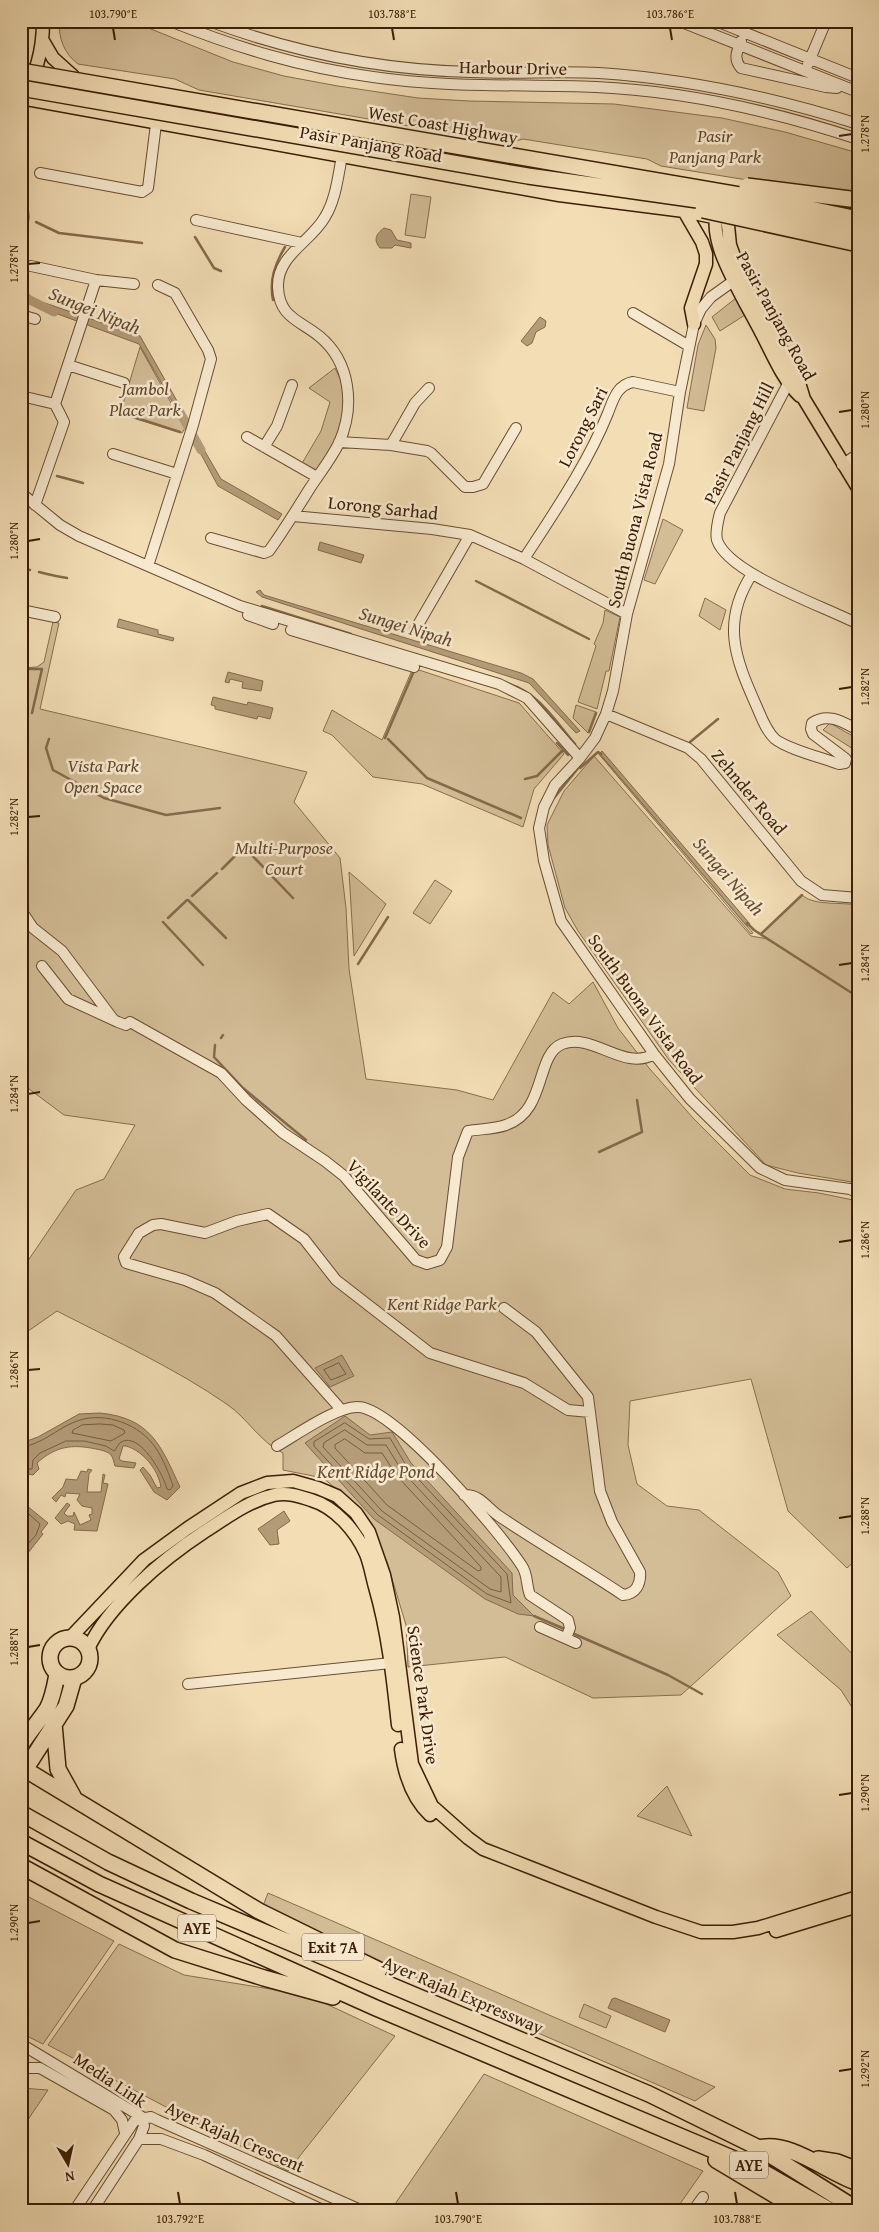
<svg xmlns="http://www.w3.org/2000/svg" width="879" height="2232" font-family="'Gentium Book Plus',serif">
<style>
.green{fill:#d3bd97;stroke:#876e4e}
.water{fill:#b49c79;stroke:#846a4b}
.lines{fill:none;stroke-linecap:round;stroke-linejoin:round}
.shore{stroke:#785d3f;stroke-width:1}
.stream{stroke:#846a4b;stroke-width:2.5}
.canal{stroke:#b49c79;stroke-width:9}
.minor-casing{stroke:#694e31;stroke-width:12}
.major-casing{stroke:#3b1e05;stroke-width:15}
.highway-casing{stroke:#3b1e05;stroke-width:18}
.minor{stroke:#f7e9cf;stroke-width:10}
.major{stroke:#f2ddb5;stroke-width:12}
.highway{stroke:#f2ddb5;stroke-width:15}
.highway-bridge-casing{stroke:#3b1e05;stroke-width:18;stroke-linecap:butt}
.highway-bridge{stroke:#f2ddb5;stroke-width:15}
.ticks{fill:none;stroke:#3b1e05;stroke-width:2}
.labels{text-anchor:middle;stroke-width:5;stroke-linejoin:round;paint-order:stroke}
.shield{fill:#f7e9cf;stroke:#735b42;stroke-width:1}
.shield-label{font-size:16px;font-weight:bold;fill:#3b1e05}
.street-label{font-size:18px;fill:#3b1e05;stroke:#f7e9cf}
.park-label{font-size:18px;font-style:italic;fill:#61462a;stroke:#f7e9cf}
.water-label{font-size:19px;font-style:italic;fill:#654a2e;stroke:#f7e9cf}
.neatline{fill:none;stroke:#3b1e05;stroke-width:2}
.ticks-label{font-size:12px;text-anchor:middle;fill:#3b1e05}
</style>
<rect width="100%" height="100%" fill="#f2ddb5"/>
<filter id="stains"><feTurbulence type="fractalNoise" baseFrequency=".004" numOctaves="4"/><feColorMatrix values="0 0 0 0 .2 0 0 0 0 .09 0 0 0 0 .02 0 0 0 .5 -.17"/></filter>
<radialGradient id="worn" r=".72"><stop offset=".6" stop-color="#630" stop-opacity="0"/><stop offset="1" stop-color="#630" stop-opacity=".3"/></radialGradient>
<!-- green -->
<path class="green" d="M59 21H131L233 62 284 76 338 86 418 98 469 101 614 104 722 118 785 132 858 153V198L661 166 647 159 523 139 509 143 199 90 175 79 78 64C64 53 59 40 59 21Z
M411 194 431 197 425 238 405 235Z
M736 298 745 315 720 331 712 317Z
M706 325 715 339 716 348 704 411 687 408 698 345Z
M140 347 185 428 182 433 120 414Z
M335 368C338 375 343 383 344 390 349 421 332 449 316 473L301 465 321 431 330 402 309 388Z
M663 519 683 530 655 584 644 580Z
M705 598 726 610 720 630 699 616Z
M605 610 620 617 609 671H606L597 709 578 702 596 646 594 644 603 623Z
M53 622 59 623 40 709 307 772 294 802 340 858 346 908 349 969 366 1079 457 1090 493 1100 553 992 569 1004 593 982 618 1028 649 1068 693 1118 750 1175 785 1189 819 1193 858 1201V1558L847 1568 788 1511 751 1379 630 1401 628 1445 637 1484 667 1506 699 1510 778 1572 791 1596 681 1695 593 1698 505 1657 408 1667 406 1625 387 1562 363 1511 323 1478 283 1470V1453C260 1442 248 1419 228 1405 175 1368 115 1341 57 1311L21 1336V1271L76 1190 104 1179 135 1125 64 1115 21 1083V668L37 667 44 662Z
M413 668 519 703 564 754 534 789 523 827 422 784 373 777 332 735 323 731 332 710 382 740Z
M576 705 596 712 588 733 573 718Z
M830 723 858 739V752L823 730Z
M597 752H598L753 933 751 934Z
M594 756 751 936 768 939 762 935 763 932 802 895C813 906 841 902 858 905V1183L798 1173 766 1165 669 1060 578 931 565 908 548 845 547 825 564 791Z
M349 872 386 904 354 956Z
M435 880 452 891 430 924 413 913Z
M811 1611 858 1660V1717L841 1690 777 1635Z
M667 1786 692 1836 637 1816Z
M21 1893 114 1941 43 2044 21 2033Z
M268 1893 715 2087 695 2101 492 2013 263 1906Z
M119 1944 184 1975 307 1995 395 2036 288 2171 48 2045Z
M584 2004 611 2016 606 2028 579 2017Z
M484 2074 703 2171 675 2211H402L393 2207Z
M21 2088 48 2090 21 2130Z"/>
<!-- water -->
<path class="water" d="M384 228 391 230 397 240 411 243V248L395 245 392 248H380C373 240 376 234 384 228Z
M45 303 140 336 185 415 182 419 139 344 44 309Z
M540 317 546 321 545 327 536 332 532 343 527 346 521 341Z
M196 436 221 479 282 514 278 520 218 486 195 443Z
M320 542 364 555 361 563 318 550Z
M260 590 264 595 521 673 533 679 580 731 576 733 529 683 262 597 256 592Z
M119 619 158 630V634L174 638 173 641 117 627Z
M228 672 263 681 261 691 242 688 243 682 230 679 229 683 225 682Z
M213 697 247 705 248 702 273 708 270 719 258 716 257 719 215 709V706L211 705Z
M602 751 750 924 747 926 600 754Z
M342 1355 354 1376 330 1387 315 1368Z
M100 1413C151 1418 161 1446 180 1487L167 1500 154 1492 140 1470 143 1467 150 1475 157 1488 161 1487C158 1469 143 1451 126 1446H123L119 1459 122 1461 136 1463 134 1468 115 1466C114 1463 113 1457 111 1455 107 1451 101 1450 96 1449 72 1444 56 1446 37 1463L39 1469 33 1475 21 1473V1443L38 1437 79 1414Z
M345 1416 370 1435 392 1432 411 1463 512 1573 513 1595 534 1616 518 1614 485 1599 374 1519 305 1443Z
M88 1469 92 1470 89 1474 87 1492H101L103 1474 105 1475 103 1483 108 1484 97 1531 74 1530 75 1524 68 1521 61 1524 55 1518 67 1503 70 1505 64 1513 67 1516H73L74 1512 80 1525 91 1520 89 1515 92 1514V1508L82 1506 77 1500 80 1494 66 1493 65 1497 61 1495 56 1502 52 1498 63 1487 66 1479 77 1480 81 1471 87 1472Z
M21 1501 48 1523 41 1532 43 1534 24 1558 21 1556Z
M284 1511 290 1521 277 1530 279 1544 270 1545 258 1529Z
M615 1998 670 2020 665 2032 608 2008 612 1999Z"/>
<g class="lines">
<!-- shore -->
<path class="shore" d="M339 1363 346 1374 331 1380 324 1370Z
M345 1423 369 1439 390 1438 407 1467 507 1574 511 1603 487 1594 378 1515 314 1446V1442Z
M100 1424 113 1425 124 1430 125 1433 111 1441 72 1433 73 1430 82 1425Z
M345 1430 367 1445H386L402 1471 501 1577V1592L490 1589 382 1511 323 1447 324 1443Z
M345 1439 365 1453H382L397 1476 481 1567V1570L478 1571 387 1505 335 1448V1445Z
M21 1447C43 1445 59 1426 80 1420 107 1412 140 1425 155 1447 163 1458 169 1474 173 1486L170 1490 167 1489C164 1476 140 1431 121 1442 118 1444 117 1448 114 1451L106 1446 84 1441H66L40 1453 33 1460 32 1469H21
M21 1507 40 1524 36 1535 21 1552"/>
<!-- stream -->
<path class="stream" d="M36 222 59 233 142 243
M195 237 214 268 221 271
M275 299 273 300C269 280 275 264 285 247
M118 412 180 432
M57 476 83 483
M22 568 30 570
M39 572 47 574
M47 574 56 576
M56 576 67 578
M476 581 589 639
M262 606 351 634
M21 669H42L32 713
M509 684C539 693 556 722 575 744
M589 732 596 713
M385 738 414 671
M49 739 46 748 53 770 104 798 166 815 220 808
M388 739 427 778 521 818
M690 742 718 719
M557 743 568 755
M580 768 598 752 601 754
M525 779 537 776 563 750
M554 798 579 767
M222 869 244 847 293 898
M21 873V874
M192 896 217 873
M188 900 226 938
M168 918 187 900
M163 922 203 965
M747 923 754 930 858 997
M761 934 802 895
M358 964 388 917
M221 1038 223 1035
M215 1045 214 1057 243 1088 306 1140
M599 1152 642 1132 637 1100
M534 1616 567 1630
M572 1633 668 1675 702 1694"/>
<!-- canal -->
<path class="canal" d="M21 204C27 214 27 219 21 229
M21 291 28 299 54 312
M178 409 201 450"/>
<defs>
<path id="minor" d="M170 21C238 48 300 67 373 77 447 88 521 84 596 87 685 91 773 111 858 139
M209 21C292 52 383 70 471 72 514 74 557 71 599 73 688 79 773 97 858 124
M679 21 858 92
M716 21 858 78
M741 41C737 51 733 59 741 68L826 87 837 88
M808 64 826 21
M40 173 142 192 148 188 156 124
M196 220 302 243
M31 266 96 280 134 284
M739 277 711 297 701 309 694 324 680 392 669 464 627 614 613 691 606 714 595 738 580 758 555 785 544 807 539 828 544 861 561 921 654 1054 690 1099 760 1168 785 1180 850 1189 858 1193
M633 313 689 346
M21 315 35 319
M68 365 124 383
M791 378 720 513C718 521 715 532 717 540 728 574 826 607 858 624
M21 396 55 404
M247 437 317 477
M339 442 391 445 427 451 431 453 465 487H473L483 484 516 428
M391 445 415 403 429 388
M264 447 277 426 292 385
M113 454 177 474
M842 465 858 454
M21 493 60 525 79 536 240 606 499 684 527 698 580 758
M35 505 64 422 55 404 96 280
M21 516 26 498
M293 516 432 529 470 535 524 559 627 614
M211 538 264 553 269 551C284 530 297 509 310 488 320 473 331 459 339 443 355 407 351 362 319 336 299 320 279 317 278 287 277 255 311 242 325 217 336 199 338 176 342 156
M524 559C555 511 587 465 608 413 613 400 617 385 633 382L680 392
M148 566 193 425 211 359 208 350 175 293 158 285
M752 574C721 622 735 658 756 705 761 716 766 731 775 739 787 749 823 758 839 764L845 763 846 759 813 734 811 729 812 723C828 712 843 722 858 730
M21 610 55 617
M248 615 273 624
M291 630 414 667
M415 630 470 535
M606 714 688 748 701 759 801 881 822 895 858 898
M21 910 33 928 62 951 113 1019
M42 966 68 999 118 1022 126 1025 130 1022 221 1073 246 1100 283 1133 325 1161 344 1176 416 1260 427 1264 440 1260 447 1247 458 1157 468 1131C480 1129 495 1129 506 1125 547 1111 535 1055 562 1044 593 1032 624 1072 654 1054
M338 1406 276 1336 215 1293 185 1280 126 1263 124 1257 139 1233 153 1225 161 1224 205 1233 237 1221 268 1214 304 1239 336 1280 430 1353 524 1383 568 1410 590 1412
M277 1446C296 1435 337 1406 358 1407 394 1407 501 1533 522 1566 528 1575 526 1585 530 1595L568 1620 570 1628 566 1638
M464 1495C480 1494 487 1508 499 1516 540 1544 583 1568 623 1595 636 1594 641 1584 640 1572L612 1522 600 1491 588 1397 536 1332 504 1308
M540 1627 576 1643
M188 1684 391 1663
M21 2044 142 2117 144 2126 139 2139 92 2211
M21 2068H40L114 2110 122 2120 125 2133
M139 2139H161L204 2155 325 2211
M74 2211 135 2120 151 2117 157 2120 363 2211
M693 2211 703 2197"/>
<path id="major" d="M43 41 53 58 73 76
M21 97C37 75 43 47 43 21
M21 98 452 176 559 195 684 211 713 217
M726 206 730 245 734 256 800 386 804 399 858 488
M684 211 702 242 706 254V264L691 308 694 324
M718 211C713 222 717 240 721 252 732 281 748 307 762 334 773 355 783 380 800 396
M70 1638 144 1560 188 1528 241 1493 267 1483 293 1481 318 1488 337 1496 356 1513 369 1532 384 1575 393 1617 412 1764 432 1806 468 1838 483 1849 529 1867 656 1917 701 1932H733L758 1928 858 1897
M88 1649C109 1604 163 1559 204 1532 226 1518 248 1501 274 1495 287 1492 299 1496 311 1500 335 1507 356 1531 366 1554 370 1564 372 1576 375 1587 388 1632 393 1678 398 1725
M401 1749C404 1772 412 1798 430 1815
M776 1931 858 1906"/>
<path id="highway" d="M50 1658a20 20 0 1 1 40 0a20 20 0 1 1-40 0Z
M54 1724 58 1769 73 1796
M21 1745C29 1732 39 1721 47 1709 53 1698 55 1685 57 1674
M21 1767 259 1911 379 1970
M21 1776 66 1706 74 1678
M21 1813 108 1862 191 1901 649 2094 759 2148 858 2210
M21 1842 99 1884 376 2008 758 2169 831 2211
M21 1866 175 1950 264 1978 333 1997
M759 2148C790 2140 828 2173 858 2183
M818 2159 837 2162 858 2170
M716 2160 801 2211"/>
</defs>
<!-- minor casing -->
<use href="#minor" class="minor-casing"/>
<!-- major casing -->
<use href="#major" class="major-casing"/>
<!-- highway casing -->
<use href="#highway" class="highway-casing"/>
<!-- minor -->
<use href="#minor" class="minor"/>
<!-- major -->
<use href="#major" class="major"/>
<!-- highway -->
<use href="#highway" class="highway"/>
<defs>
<path id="highway-bridge" d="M21 71 763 199 858 219
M21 88 528 176 761 209 858 230
M747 186 858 200
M703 210 858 244"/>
</defs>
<!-- highway-bridge casing -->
<use href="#highway-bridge" class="highway-bridge-casing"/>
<!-- highway-bridge -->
<use href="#highway-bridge" class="highway-bridge"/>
</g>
<!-- ticks -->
<path class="ticks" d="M113 28 115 40M392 28 394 40M670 28 672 40M839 136 852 134M28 264 40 263M839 412 852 410M28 541 40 539M839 689 852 687M28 817 40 816M839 965 852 963M28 1094 40 1092M839 1242 852 1240M28 1370 40 1369M839 1518 852 1516M28 1647 40 1645M839 1795 852 1793M28 1923 40 1921M839 2071 852 2069M178 2192 180 2204M456 2192 458 2204M735 2192 737 2204"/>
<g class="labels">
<!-- shield labels -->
<g class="shield">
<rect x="178" y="1914.5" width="38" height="27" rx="4"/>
<rect x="302" y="1933.5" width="62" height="27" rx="4"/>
<rect x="730" y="2151.5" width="38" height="27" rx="4"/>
</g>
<g class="shield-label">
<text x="197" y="1934">AYE</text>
<text x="333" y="1953">Exit 7A</text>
<text x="749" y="2171">AYE</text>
</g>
<!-- street labels -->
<g class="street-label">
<text transform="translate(513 68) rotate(1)" y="6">Harbour Drive</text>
<text transform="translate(443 125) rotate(10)" y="6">West Coast Highway</text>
<text transform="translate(371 144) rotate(10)" y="6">Pasir Panjang Road</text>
<text transform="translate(776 316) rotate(61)" y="6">Pasir Panjang Road</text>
<text transform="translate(583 427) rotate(-63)" y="6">Lorong Sari</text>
<text transform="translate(739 443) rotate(-63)" y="6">Pasir Panjang Hill</text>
<text transform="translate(383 508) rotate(6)" y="6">Lorong Sarhad</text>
<text transform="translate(635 520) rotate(-76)" y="6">South Buona Vista Road</text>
<text transform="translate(749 792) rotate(50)" y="6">Zehnder Road</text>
<text transform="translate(645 1009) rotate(54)" y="6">South Buona Vista Road</text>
<text transform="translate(389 1204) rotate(47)" y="6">Vigilante Drive</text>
<text transform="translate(423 1695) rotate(82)" y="6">Science Park Drive</text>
<text transform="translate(463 1995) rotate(23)" y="6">Ayer Rajah Expressway</text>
<text transform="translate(110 2080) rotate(34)" y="6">Media Link</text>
<text transform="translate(235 2137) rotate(24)" y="6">Ayer Rajah Crescent</text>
</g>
<!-- park labels -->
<g class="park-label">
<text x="715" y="142">Pasir<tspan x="715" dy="21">Panjang Park</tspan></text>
<text x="145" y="395">Jambol<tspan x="145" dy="21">Place Park</tspan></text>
<text x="103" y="772">Vista Park<tspan x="103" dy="21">Open Space</tspan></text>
<text x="284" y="854">Multi-Purpose<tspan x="284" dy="21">Court</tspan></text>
<text x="442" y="1310">Kent Ridge Park</text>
</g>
<!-- water labels -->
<g class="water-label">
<text transform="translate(95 310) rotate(22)" y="7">Sungei Nipah</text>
<text transform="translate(406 626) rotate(17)" y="7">Sungei Nipah</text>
<text transform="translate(729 876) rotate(49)" y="7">Sungei Nipah</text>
<text x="376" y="1478">Kent Ridge Pond</text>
</g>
</g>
<!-- margin -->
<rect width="879" height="2232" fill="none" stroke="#f2ddb5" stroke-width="55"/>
<!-- north arrow -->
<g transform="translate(68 2164) rotate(171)" stroke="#f7e9cf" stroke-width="4" paint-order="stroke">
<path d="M0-4L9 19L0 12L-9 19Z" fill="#3b1e05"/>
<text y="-8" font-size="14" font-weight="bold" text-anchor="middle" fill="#3b1e05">N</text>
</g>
<rect x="28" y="28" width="824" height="2176" class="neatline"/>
<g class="ticks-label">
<text x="113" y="18">103.790°E</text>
<text x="392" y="18">103.788°E</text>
<text x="670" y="18">103.786°E</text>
<text transform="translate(865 134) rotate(-90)" y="4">1.278°N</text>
<text transform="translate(14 264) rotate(-90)" y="4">1.278°N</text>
<text transform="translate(865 410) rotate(-90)" y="4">1.280°N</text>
<text transform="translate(14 541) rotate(-90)" y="4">1.280°N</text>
<text transform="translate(865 687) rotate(-90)" y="4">1.282°N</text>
<text transform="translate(14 817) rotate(-90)" y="4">1.282°N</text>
<text transform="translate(865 963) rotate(-90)" y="4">1.284°N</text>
<text transform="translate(14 1094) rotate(-90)" y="4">1.284°N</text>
<text transform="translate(865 1240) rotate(-90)" y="4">1.286°N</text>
<text transform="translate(14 1370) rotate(-90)" y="4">1.286°N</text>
<text transform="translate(865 1516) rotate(-90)" y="4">1.288°N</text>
<text transform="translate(14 1647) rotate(-90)" y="4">1.288°N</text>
<text transform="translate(865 1793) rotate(-90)" y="4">1.290°N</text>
<text transform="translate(14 1923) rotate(-90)" y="4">1.290°N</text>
<text transform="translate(865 2069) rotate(-90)" y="4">1.292°N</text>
<text x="180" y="2223">103.792°E</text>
<text x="458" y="2223">103.790°E</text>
<text x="737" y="2223">103.788°E</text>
</g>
<rect width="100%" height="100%" filter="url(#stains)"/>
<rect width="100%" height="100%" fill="url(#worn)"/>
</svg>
